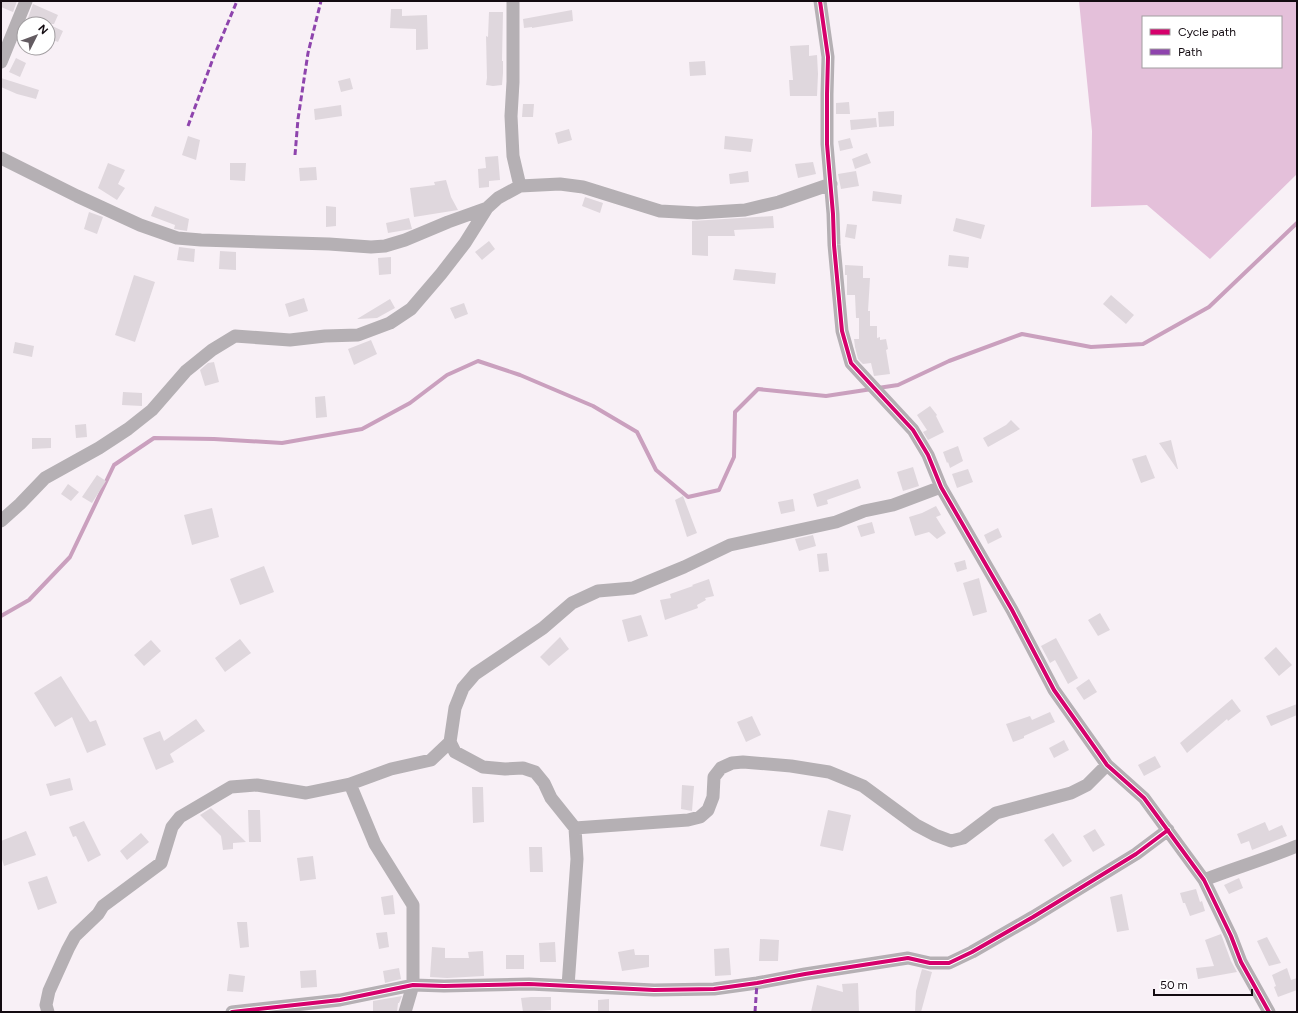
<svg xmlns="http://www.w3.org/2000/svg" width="1298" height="1013" font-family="Figtree,sans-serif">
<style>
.forest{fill:#e4c0da;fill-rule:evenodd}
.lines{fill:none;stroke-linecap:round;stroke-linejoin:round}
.stream{stroke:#caa0be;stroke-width:4}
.building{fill:#dfd7dd}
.minor{stroke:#b5b0b4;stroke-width:13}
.quiet{stroke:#8e44ad;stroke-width:3;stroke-dasharray:6 3;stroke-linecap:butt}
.cycleway-casing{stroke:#fff;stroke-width:6}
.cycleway{stroke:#d6006c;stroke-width:4}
</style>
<rect width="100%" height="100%" fill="#f8f0f6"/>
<!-- forest -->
<path class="forest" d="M1079 1H1297V174L1210 259 1147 205 1091 207 1092 131ZM1143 17H1281V67H1143Z"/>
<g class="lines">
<!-- stream -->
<path class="stream" d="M878 388 898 385 949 361 1022 334 1091 347 1143 344 1209 307 1297 223
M1 616 29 600 70 557 114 465 154 438 214 439 282 443 362 429 410 403 447 375 478 361 520 375 593 406 637 432 656 470 688 497 719 490 734 457 735 412 758 389 826 396 872 389"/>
</g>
<!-- building -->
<path class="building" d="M1 1H17L13 12 1 7Z
M33 4 58 15 54 24H30L31 20 28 18Z
M391 9H402V16L427 15 428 49 416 50V29L390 28Z
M572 10 573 21 532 28V27L524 28 523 19Z
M489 12H503L502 61H503V73L502 85 493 86 486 85 487 78 486 36 488 37Z
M48 24 63 31 58 42 48 38Z
M809 45V56L817 55 818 74 817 96H790L789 80H793L790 46Z
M16 58 26 63 20 77 9 72Z
M705 61 706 75 690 76 689 62Z
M1 78 39 90 36 99 17 94 1 87Z
M350 78 353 89 341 92 338 81Z
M849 102 850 114H836V103Z
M523 104H534L533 117H522Z
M341 105 342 116 315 120 314 109Z
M894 111V126L879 127 878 112Z
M876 118 877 127 851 130 850 120Z
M569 129 572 140 558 144 555 133Z
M188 136 200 140 196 160 182 155Z
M725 136 753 139 751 152 724 149Z
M850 138 853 148 840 151 838 141Z
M867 153 871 163 855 169 852 159Z
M498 156 500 180 489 181V187L479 188 478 169 486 168 485 157Z
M813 162 816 174 798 178 795 164Z
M108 163 125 170 118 184 125 188 117 200 98 188Z
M230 163H246L245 181 230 180Z
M316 167 317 180 300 181 299 168Z
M748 171 749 182 730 184 729 174Z
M856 171 859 186 841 189 838 174Z
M446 180 451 197 458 210 414 217 410 188 435 185 434 182Z
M873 191 902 195 901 204 872 201Z
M585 197 603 203 600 213 582 206Z
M155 206 189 219 187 231 174 229 175 225 151 216Z
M326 206 336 207V226L326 227Z
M89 212 103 217 97 234 84 229Z
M773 216 774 228 734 230 735 236H708V256L692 255V221Z
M409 218 412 229 388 233 386 223Z
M956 218 985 225 981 239 953 231Z
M847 224 857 225 855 239 845 237Z
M489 241 495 249 482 260 475 252Z
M179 247 195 249 194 262 177 260Z
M220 251 236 252V270L219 269Z
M949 255 969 257 968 268 948 266Z
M391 257V274L379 275 378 258Z
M845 265 863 266V278H870L868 311H870V326H877V338L880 337V340L886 339 888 349 886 350 890 374 874 376 871 363 863 364 858 359 855 347 854 339H859V318H856L855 295H847V275H845Z
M735 269 776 273 775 284 733 280Z
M134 275 155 282 135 342 115 335Z
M1111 295 1134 315 1126 324 1103 304Z
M304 298 308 311 289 317 285 304Z
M390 299 395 308 377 318 357 319Z
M464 303 468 314 455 319 450 308Z
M371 340 377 354 354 365 348 349Z
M15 342 34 346 32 357 13 353Z
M214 362 219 382 205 386 200 370 208 363Z
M123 392 142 393V406L122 405Z
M325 396 327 417 316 418 315 397Z
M930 406 937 415 936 416 944 432 928 440 923 432 927 430 917 415Z
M1011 420 1020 429 988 447 983 438 1006 425Z
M86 424 87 437 76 438 75 425Z
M32 438H51V448L32 449Z
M1171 440 1178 469H1177L1159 443Z
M958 446 963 461 950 468 948 462 947 463 943 452Z
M1146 455 1155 478 1141 483 1132 459Z
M913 467 919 486 903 491 897 472Z
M968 469 973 482 957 488 952 474Z
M97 475 106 481 92 503 82 497Z
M858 479 861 488 827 500 828 504 817 507 813 494Z
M68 484 79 492 71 501 61 494Z
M683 496 697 533 687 537 675 500Z
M793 499 795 511 781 514 778 502Z
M936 506 941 515 936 517 946 533 937 539 929 532 915 536 909 517 922 513Z
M212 508 219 537 192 545 184 515Z
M872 522 875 533 861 537 857 526Z
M998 528 1002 537 988 544 984 535Z
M813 535 816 546 799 551 795 539Z
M827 553 829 571 819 572 817 554Z
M965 560 967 569 957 572 954 563Z
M264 566 274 592 240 605 230 579Z
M979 578 987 612 973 616 963 583Z
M709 579 714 596 705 598 706 600 697 605 698 608 665 620 660 600 671 598 670 594 693 586 692 585Z
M1100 613 1110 630 1098 636 1088 620Z
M641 615 648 636 628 642 622 620Z
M560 637 569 649 549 666 540 657Z
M1056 638 1078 678 1068 684 1055 660 1050 663 1041 646Z
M240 639 251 653 225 672 215 658Z
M151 640 161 651 144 666 134 655Z
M1276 647 1292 665 1279 676 1264 658Z
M61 676 90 722 96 720 106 745 87 753 72 717 55 727 34 693Z
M1089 679 1097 692 1084 700 1076 688Z
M1232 699 1241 711 1228 721 1227 719 1187 753 1180 743Z
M1297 704V715L1271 726 1266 716Z
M1050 712 1055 722 1024 736V738L1013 742 1006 724 1030 716 1032 720Z
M752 716 761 735 746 742 737 722Z
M196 719 205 731 170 754 174 762 156 770 143 738 160 731 164 741Z
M1064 740 1069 750 1054 758 1049 748Z
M1155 756 1161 767 1144 776 1138 765Z
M70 778 73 790 50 796 46 784Z
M682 785 694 786 692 811 681 809Z
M472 787H483L484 822 473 823Z
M211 808 246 842 233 843V849L223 850 221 836 200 815Z
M248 810H260L261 842H249Z
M828 810 851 815 843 851 820 846Z
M84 821 101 855 88 862 76 836 73 837 69 827Z
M1265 822 1269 831 1282 825 1287 836 1252 850 1249 841 1241 844 1237 834Z
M1095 829 1105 845 1093 852 1083 836Z
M26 831 36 855 4 866 1 856V841Z
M141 833 149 842 127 860 120 851Z
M1053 833 1072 861 1063 867 1044 840Z
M529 847H542L543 872H530Z
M313 856 316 879 300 881 297 858Z
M47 876 57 903 38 910 28 882Z
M1239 878 1243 888 1229 894 1224 885Z
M1196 889 1200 902 1202 901 1205 911 1190 916 1185 903H1183L1180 893Z
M1122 894 1129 930 1117 932 1110 897Z
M393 895 395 914 384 915 381 897Z
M237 922H247L249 947 240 948Z
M387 932 389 947 379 949 376 933Z
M1221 934 1231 961 1237 972 1198 979 1196 968 1214 966 1205 940Z
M1267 937 1281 963 1269 966 1257 941Z
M760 939 779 940 778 961H759Z
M555 942 556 962H540L539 943Z
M432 947 445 948V958H469L468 952 483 951 484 976 447 978 430 977Z
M729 948 731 975 715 976 714 949Z
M634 949 635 955H649V967L622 971 618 952Z
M506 955H524V969H506Z
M399 968 401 979 385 983 383 971Z
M1287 968 1291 980 1297 978V990L1278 997 1274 987 1276 986 1272 975Z
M922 969 932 972 921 1012H915L916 991Z
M316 970 317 987 301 988 300 971Z
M229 974 245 976 243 992 227 991Z
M858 983 859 1012H811L817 985 843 992 842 984Z
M402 996 399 1003H398L397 1012H373V1001Z
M531 997H551V1010L523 1012 521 998Z
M609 999V1012H598V1000Z"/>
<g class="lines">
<!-- minor -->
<path class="minor" d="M513 1V82L511 116 513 156 520 186
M820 1 828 57 827 94V144L833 214 834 245 842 331 851 363 913 430 928 455 941 487 1012 610 1054 690 1107 765 1144 798 1204 880 1231 936 1241 962 1269 1012
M1 62 26 1
M1 158 77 196 140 225 177 238 201 240 329 244 371 247 385 246 405 240 448 222 487 208
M1 521 20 504 45 478 99 448 128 429 152 410 186 371 212 350 235 336 290 340 325 336 358 335 390 323 411 309 441 274 465 243 487 208 498 198 520 186 560 184 583 187 660 211 697 213 745 210 779 202 831 184
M350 784 375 844 413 905V985L405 1012
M575 828 688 820 700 817 708 810 713 797 714 777 721 768 732 763 743 762 791 766 829 772 863 786 916 825 935 835 951 841 963 838 996 813 1071 793 1087 785 1107 765
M1204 880C1235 868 1266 859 1297 846
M568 986 577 859 575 828 551 798 544 783 535 772 523 768 505 769 483 767 455 752 450 742 455 708 463 688 475 674 543 628 572 603 598 591 633 588 684 567 730 545 836 522 864 511 893 505 941 487
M48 1012 46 1005 49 991 68 949 75 936 98 914 103 906 161 863 172 827 180 817 231 787 257 785 306 793 350 784 391 769 431 760 450 742
M232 1012 340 1000 413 985 444 986 529 984 654 990 714 989 757 983 805 974 908 958 930 963H949L972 952 1033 917 1136 854 1168 830"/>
<!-- quiet -->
<path class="quiet" d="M188 126 214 56 237 1
M295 155 298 119 308 53 321 1
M755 1012 757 983"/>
<defs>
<path id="cycleway" d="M820 1 828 57 827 94V144L833 214 834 245 842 331 851 363 913 430 928 455 941 487 1012 610 1054 690 1107 765 1144 798 1204 880 1231 936 1241 962 1269 1012
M232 1012 340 1000 413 985 444 986 529 984 654 990 714 989 757 983 805 974 908 958 930 963H949L972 952 1033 917 1136 854 1168 830"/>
</defs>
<!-- cycleway casing -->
<use href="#cycleway" class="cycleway-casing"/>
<!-- cycleway -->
<use href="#cycleway" class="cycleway"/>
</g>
<!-- border -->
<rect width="1298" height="1013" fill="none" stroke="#130b11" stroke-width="4"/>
<!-- legend -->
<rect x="1142" y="16" width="140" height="52" fill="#ffffff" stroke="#a19da0"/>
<rect x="1150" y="29" width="20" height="6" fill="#d6006c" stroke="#a19da0"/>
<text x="1178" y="36" font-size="12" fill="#130b11">Cycle path</text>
<rect x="1150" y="49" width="20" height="6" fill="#8e44ad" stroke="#a19da0"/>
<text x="1178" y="56" font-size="12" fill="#130b11">Path</text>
<!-- north arrow -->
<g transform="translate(36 36) rotate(48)"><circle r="19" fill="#ffffff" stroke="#a19da0"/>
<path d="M0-3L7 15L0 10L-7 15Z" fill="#635b61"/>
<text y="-6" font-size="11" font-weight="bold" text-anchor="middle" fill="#130b11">N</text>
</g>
<!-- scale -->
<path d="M1154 989v6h98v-6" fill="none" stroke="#130b11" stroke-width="2"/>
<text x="1160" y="989" font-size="12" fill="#130b11" stroke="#ffffff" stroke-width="3" paint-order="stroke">50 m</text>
</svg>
